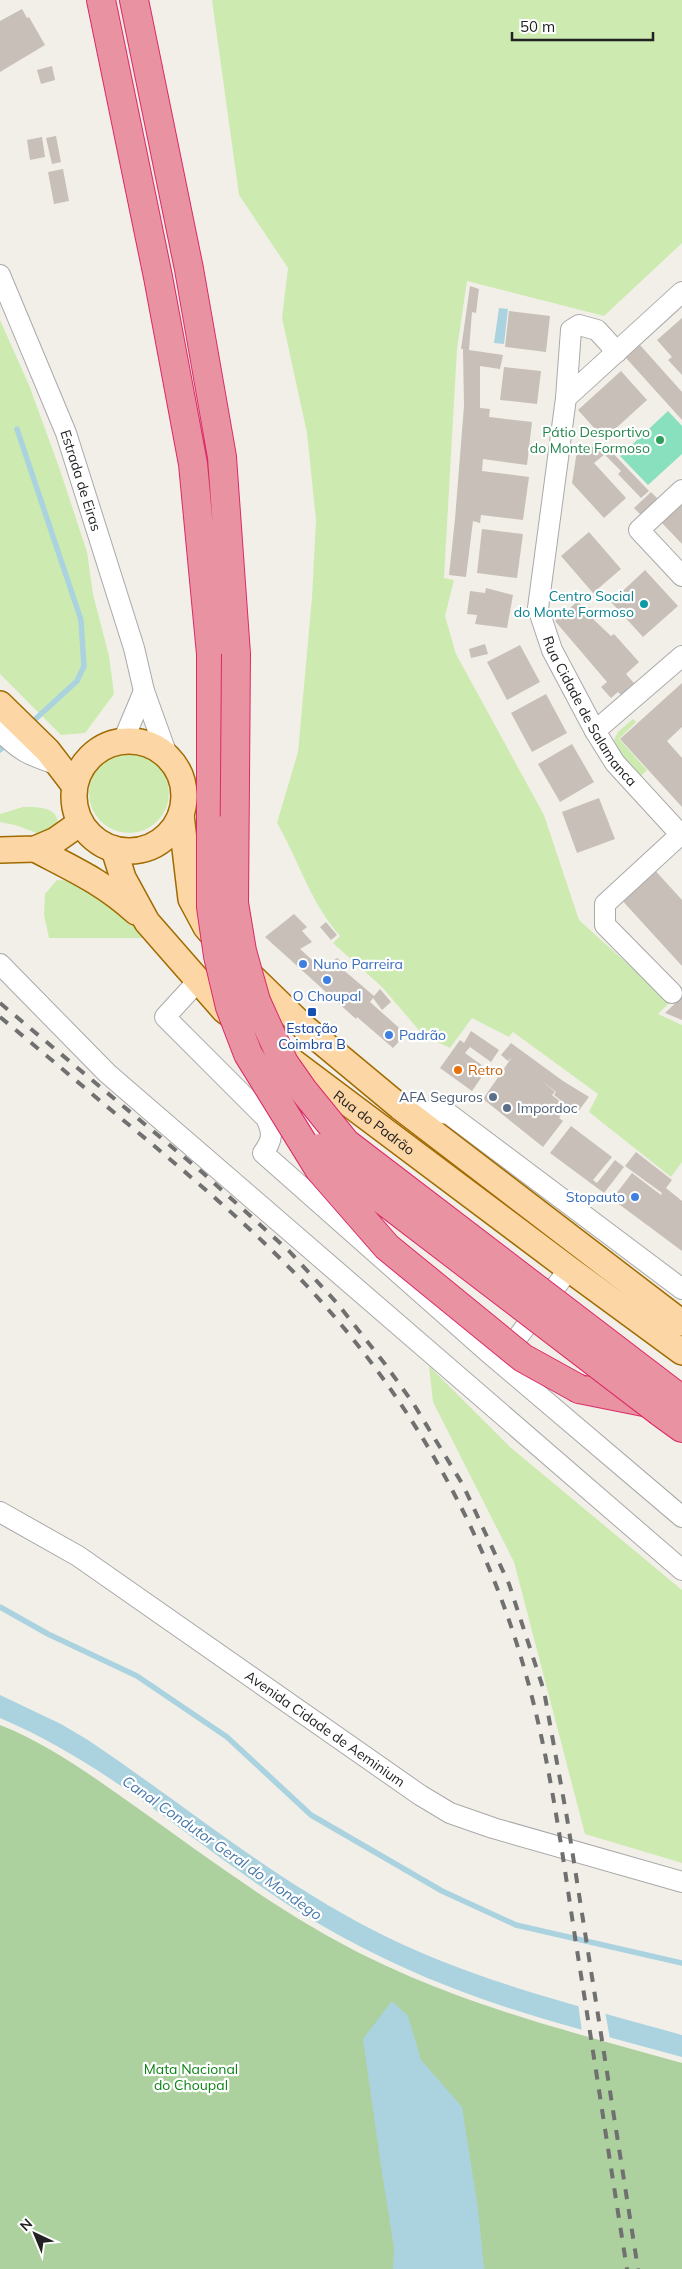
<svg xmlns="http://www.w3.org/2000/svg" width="682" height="2269" font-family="Mulish,sans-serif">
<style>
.grass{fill:#cdebb0}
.forest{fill:#add19e}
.pitch{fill:#88e0be}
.water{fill:#aad3df}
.pier{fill:#f2efe9}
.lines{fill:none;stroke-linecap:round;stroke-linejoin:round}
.stream{stroke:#aad3df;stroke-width:5.5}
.building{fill:#c7bfb8}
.minor-casing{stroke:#a9a9a9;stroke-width:22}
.major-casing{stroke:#a06b00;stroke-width:28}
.highway-casing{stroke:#dc2a67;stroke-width:30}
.minor{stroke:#fff;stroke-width:20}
.major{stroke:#fcd6a4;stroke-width:25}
.highway{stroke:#e892a2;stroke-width:28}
.rail{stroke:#707070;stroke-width:4;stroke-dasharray:10 10;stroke-linecap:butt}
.highway-bridge-casing{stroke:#dc2a67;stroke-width:30;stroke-linecap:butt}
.highway-bridge{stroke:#e892a2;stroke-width:28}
.leisure-dot{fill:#2e9e5b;stroke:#fff;stroke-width:2}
.culture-dot{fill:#0f9aa8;stroke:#fff;stroke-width:2}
.shop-dot{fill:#3f7fe0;stroke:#fff;stroke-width:2}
.transit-dot{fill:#1a4fb4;stroke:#fff;stroke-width:2}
.food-dot{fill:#e8710a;stroke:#fff;stroke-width:2}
.service-dot{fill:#5c6f8a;stroke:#fff;stroke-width:2}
.labels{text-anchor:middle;stroke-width:4.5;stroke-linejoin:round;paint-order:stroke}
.leisure-label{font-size:14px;fill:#27864d;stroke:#fff;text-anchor:end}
.street-label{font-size:14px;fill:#222;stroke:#fff}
.culture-label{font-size:14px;fill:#0d838f;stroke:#fff;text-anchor:end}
.shop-label{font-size:14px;fill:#366cbe;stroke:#fff;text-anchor:start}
.transit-label{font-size:14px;fill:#164399;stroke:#fff}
.food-label{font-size:14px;fill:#c56008;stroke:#fff;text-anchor:start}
.service-label{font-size:14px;fill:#4e5e75;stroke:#fff;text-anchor:end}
.park-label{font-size:14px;fill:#0c8416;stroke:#fff}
.water-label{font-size:15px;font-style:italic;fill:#4a7aab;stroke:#fff}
</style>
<rect width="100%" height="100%" fill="#f2efe9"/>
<!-- grass -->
<path class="grass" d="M212 0H682V243L604 316 467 281 457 349 444 578 454 580 445 616 456 654 544 815 579 920 670 1002 658 1014 682 1025V1162L671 1177 589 1112 598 1094 513 1032 509 1037 472 1018 450 1048 423 1035 382 987 333 943 340 936C310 902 299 861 277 823L298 752 312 597 316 520 307 433 282 318 288 268 239 195Z
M0 320 29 385 59 467 87 552 93 594 109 656 114 694 85 733 61 735 0 674Z
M633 719 636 722 619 739 647 770 640 777 619 754 614 740 618 732Z
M89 793a40 40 0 1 1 80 0a40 40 0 1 1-80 0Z
M23 807C40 807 62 807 57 829L42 835 15 825 0 822V814Z
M57 880 70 881 107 896 145 938H49L44 915 45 894Z
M429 1366 510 1447 682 1590V1863L585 1834 514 1562 433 1402Z"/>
<!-- forest -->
<path class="forest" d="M0 1725C46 1743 88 1773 129 1802 190 1845 249 1890 314 1928 430 1997 553 2027 682 2063V2269H0Z"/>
<!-- pitch -->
<path class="pitch" d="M668 411 682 426V454L648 485 620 456Z"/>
<!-- water -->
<path class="water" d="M499 308 508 309 504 344 494 343Z
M0 1695 61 1724 88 1740C182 1803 270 1877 371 1929 469 1980 576 2005 682 2035V2057C603 2035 522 2016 445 1985 396 1966 349 1942 304 1915 203 1852 110 1764 0 1718Z
M392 2001 408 2016 421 2060 462 2107 478 2209 484 2269H393L394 2248 381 2166 363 2039Z"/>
<!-- pier -->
<path class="pier" d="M578 2003 605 2011 610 2039 582 2032Z"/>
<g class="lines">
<!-- stream -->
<path class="stream" d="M17 429 81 620 84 666 77 681 30 724
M0 750 8 743
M0 1607 48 1634 137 1676 227 1737 311 1815 442 1891 516 1925 682 1963"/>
</g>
<!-- building -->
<path class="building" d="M22 9 27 18 29 17 45 45 0 72V21Z
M52 66 55 80 41 84 37 70Z
M56 136 61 162 52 164 46 138Z
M42 137 45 157 30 160 27 140Z
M63 169 69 201 54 204 48 172Z
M470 286 479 289 476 313 472 312 469 350 503 355 500 369 480 366V408L490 409 489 417 532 422 527 465 483 459 482 471 529 477 523 520 481 515 480 523 473 521 466 577 449 575 455 519 464 406 463 349H461Z
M509 311 550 316 546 352 505 347Z
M682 318V375L668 360 672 357 657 340Z
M640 345 682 392V420L626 358Z
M504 367 541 371 537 404 500 400Z
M621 371 647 400 604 439 578 410Z
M578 444 598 448 604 455 594 463 626 498 604 518 572 483Z
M607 447 649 491 641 498 618 474 621 471 599 449Z
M651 492 660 501 643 517 634 508Z
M682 504V544L662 523Z
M482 529 523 534 517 578 477 573Z
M589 532 621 569 593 593 561 556Z
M645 570 678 606 643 637 611 602Z
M486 588 513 595 507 628 475 624 477 615 467 614 470 591 485 593Z
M578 601 586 610 590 607 598 615 593 619 611 636 614 634 639 662 626 674 634 683 621 695 618 692 611 698 601 687 607 682 555 621Z
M485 644 488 654 471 658 469 649Z
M520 645 540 682 507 700 487 662Z
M682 683V727L667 741 682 758V807L620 739Z
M546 694 567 733 532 752 511 713Z
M572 744 594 782 560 802 538 764Z
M599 798 615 839 577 853 562 812Z
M652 867 682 900V966L619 897Z
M294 914 307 927 302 931 312 942 300 949 322 969 337 958 344 964 340 967 374 996 380 989 391 1002 382 1010 373 998 370 1002 406 1034 393 1048 357 1017 356 1019 265 937Z
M326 922 337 935 331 940 320 927Z
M682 997V1020L665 1013Z
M471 1031 499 1050 491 1062 470 1047 465 1053 487 1069 472 1091 440 1068 460 1040 464 1043Z
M511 1043 563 1081 589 1097 577 1113 554 1095 556 1092 541 1080 555 1092 552 1095 567 1107 559 1118 563 1121 543 1147 483 1099 512 1057 508 1061 501 1055Z
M571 1126 612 1157 593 1180 597 1183 615 1160 624 1167 604 1193 550 1153Z
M636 1152 672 1180 666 1188 682 1201V1251L612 1199 632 1173 661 1195 662 1193 625 1166Z"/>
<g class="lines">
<defs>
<g id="minor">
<path id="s1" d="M0 275 66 433 134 648 144 691 167 755"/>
<path id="s2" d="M682 292 566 398 538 608 552 650 595 731 615 763 682 836"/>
<path d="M566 398 571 330 579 325 597 330 617 352"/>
<path d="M682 490 639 530 682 576"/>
<path d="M0 731C22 753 30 755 58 765"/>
<path d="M595 731 682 656"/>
<path d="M123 741 144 691"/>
<path d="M0 964 107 1073 682 1570"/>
<path d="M198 981 165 1017 266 1118C273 1132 273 1140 263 1153L489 1353 682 1517"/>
<path d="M672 993 605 925V904L681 834"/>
<path d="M400 1107 449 1114 682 1289"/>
<path d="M502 1358 569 1269"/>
<path id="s3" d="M0 1512 78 1556 420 1795 450 1813 493 1828 682 1882"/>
</g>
<g id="major">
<path d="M0 704 48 751 74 785"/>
<circle cx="129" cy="796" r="55"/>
<path d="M181 815 191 899 206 927 218 941"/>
<path d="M35 849C73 869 103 882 136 912"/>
<path id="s4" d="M114 849 123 878 147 922 224 1010 569 1269 682 1352"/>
<path d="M0 850 35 849 56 840 80 823"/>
<path d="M245 970 305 1028 400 1107 682 1323"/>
</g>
<path id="highway" d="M101 0 158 277 193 464 211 654V827
M134 0 189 269 222 457 236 654
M579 1389 654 1404
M660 1412 682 1428"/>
</defs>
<!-- minor casing -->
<use href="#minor" class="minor-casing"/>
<!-- major casing -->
<use href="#major" class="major-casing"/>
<!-- highway casing -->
<use href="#highway" class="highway-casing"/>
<!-- minor -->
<use href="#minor" class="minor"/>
<!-- major -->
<use href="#major" class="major"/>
<!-- highway -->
<use href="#highway" class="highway"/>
<!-- rail -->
<path class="rail" d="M0 1003 203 1173 289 1251 337 1303 385 1364 413 1403 463 1485 509 1584 544 1691 567 1818 638 2269
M0 1017C51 1059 101 1102 152 1144 216 1198 279 1252 333 1315 424 1421 492 1548 528 1682 552 1770 563 1860 577 1950 594 2056 610 2163 627 2269"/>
<defs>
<path id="highway-bridge" d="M236 654 234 903 242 951 256 1001 284 1063 303 1090 346 1143 682 1400
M211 827V907L218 956 230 1007 248 1054 319 1169 387 1247 523 1358 579 1389
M320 1148 332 1161 660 1412"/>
</defs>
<!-- highway-bridge casing -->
<use href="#highway-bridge" class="highway-bridge-casing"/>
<!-- highway-bridge -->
<use href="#highway-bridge" class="highway-bridge"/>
</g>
<!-- markers -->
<circle class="leisure-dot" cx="660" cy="440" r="5"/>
<circle class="culture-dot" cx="644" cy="604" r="5"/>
<g class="shop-dot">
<circle cx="303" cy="964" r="5"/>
<circle cx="327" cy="980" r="5"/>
<circle cx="389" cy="1035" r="5"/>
<circle cx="635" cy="1197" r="5"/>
</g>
<rect class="transit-dot" x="307" y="1007" width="10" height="10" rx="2.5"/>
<circle class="food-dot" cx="458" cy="1070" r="5"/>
<g class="service-dot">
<circle cx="493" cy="1097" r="5"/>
<circle cx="507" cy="1108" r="5"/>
</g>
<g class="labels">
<!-- leisure labels -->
<g class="leisure-label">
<text x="650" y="437">Pátio Desportivo<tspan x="650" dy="16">do Monte Formoso</tspan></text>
</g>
<!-- street labels -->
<g class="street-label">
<text dy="5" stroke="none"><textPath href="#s1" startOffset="221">Estrada de Eiras</textPath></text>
<text dy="5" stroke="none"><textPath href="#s2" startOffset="485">Rua Cidade de Salamanca</textPath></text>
<text dy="5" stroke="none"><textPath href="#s4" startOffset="385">Rua do Padrão</textPath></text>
<text dy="5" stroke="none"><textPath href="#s3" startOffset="391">Avenida Cidade de Aeminium</textPath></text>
</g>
<!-- culture labels -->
<g class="culture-label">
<text x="634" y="601">Centro Social<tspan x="634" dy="16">do Monte Formoso</tspan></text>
</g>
<!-- shop labels -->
<g class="shop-label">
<text x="313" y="969">Nuno Parreira</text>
<text x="327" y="1001" text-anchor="middle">O Choupal</text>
<text x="399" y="1040">Padrão</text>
<text x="625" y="1202" text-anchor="end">Stopauto</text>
</g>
<!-- transit labels -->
<g class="transit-label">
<text x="312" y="1033">Estação<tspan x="312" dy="16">Coimbra B</tspan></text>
</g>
<!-- food labels -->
<g class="food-label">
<text x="468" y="1075">Retro</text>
</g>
<!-- service labels -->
<g class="service-label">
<text x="483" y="1102">AFA Seguros</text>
<text x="517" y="1113" text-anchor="start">Impordoc</text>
</g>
<!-- park labels -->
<g class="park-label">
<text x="191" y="2074">Mata Nacional<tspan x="191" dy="16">do Choupal</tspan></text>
</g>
<!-- water labels -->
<g class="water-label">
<text transform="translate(222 1848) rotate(35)" y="5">Canal Condutor Geral do Mondego</text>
</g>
</g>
<!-- north arrow -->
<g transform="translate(35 2234) rotate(316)" stroke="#ffffff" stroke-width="4" paint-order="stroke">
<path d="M0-4L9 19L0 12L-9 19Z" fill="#222222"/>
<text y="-8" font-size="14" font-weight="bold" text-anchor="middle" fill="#222222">N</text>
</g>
<!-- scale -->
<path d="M512 32v8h141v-8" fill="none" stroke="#222222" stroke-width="2.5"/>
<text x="520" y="32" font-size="15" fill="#222222" stroke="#ffffff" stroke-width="4" paint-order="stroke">50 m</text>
</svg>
